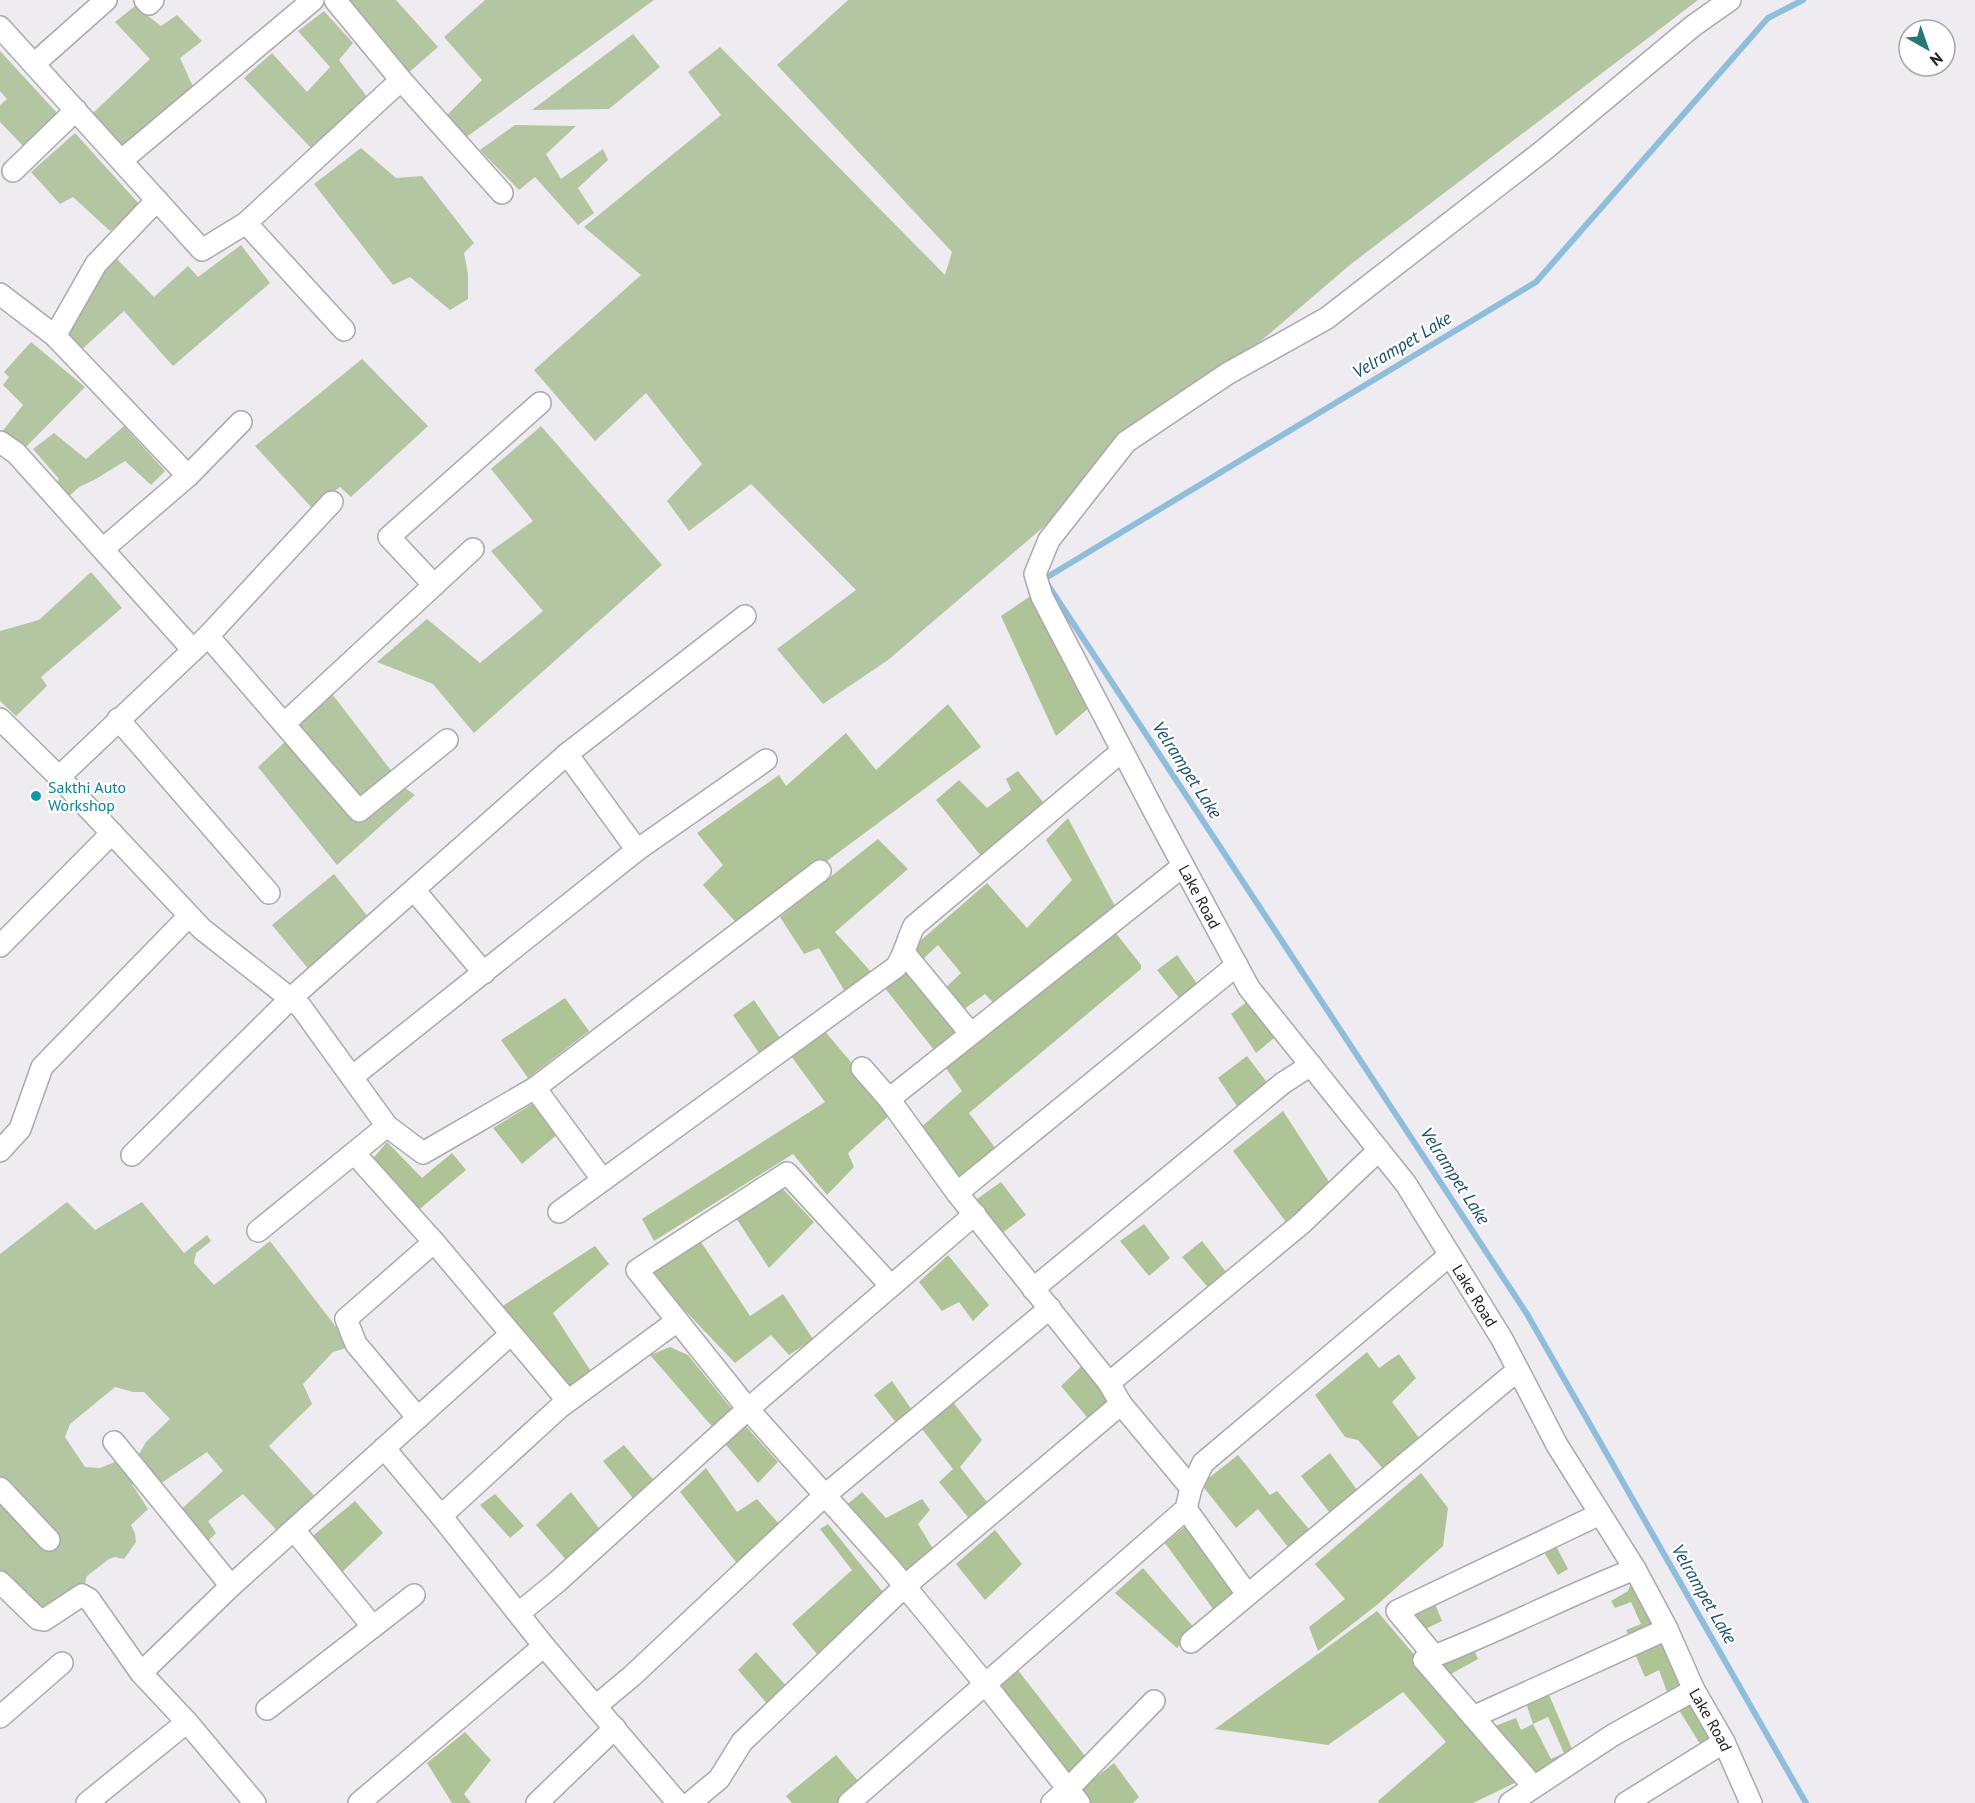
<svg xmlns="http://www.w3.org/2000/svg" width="1975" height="1803" font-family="'PT Sans',sans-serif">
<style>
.green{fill:#b4c5a2}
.forest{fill:#afc496;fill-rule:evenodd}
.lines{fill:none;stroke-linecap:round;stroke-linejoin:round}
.stream{stroke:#8fbddc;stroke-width:6}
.minor-casing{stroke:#aba8ae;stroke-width:24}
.minor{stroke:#fff;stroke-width:21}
.culture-dot{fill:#0f9aa8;stroke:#fff;stroke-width:2}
.labels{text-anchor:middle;stroke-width:4.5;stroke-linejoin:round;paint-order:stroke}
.culture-label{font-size:16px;fill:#0d838f;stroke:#fff;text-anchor:start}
.street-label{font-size:16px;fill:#232225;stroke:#fff}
.water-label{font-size:18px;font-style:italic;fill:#164d6d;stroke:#fff}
</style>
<rect width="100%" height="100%" fill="#eeebf1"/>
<!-- green -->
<path class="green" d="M343 0H396L438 47 407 74Z
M485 0H654L465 138 446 116 482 80 444 37Z
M848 0H1698L1351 264 888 660 823 704 777 649 856 590 751 484 689 531 667 501 702 464 646 393 595 441 534 370 641 275 584 227 721 115 688 72 720 47 945 275 952 252 777 65Z
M135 6 161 26 177 15 202 41 180 58 194 89 125 151 92 114 150 59 115 22Z
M324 11 353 43 339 60 371 102 314 151 244 78 272 53 307 92 330 67 298 31Z
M633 34 660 67 609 109 532 110Z
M0 51 59 115 25 148 0 122V105L7 99 0 91Z
M515 125 576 126 546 154 561 179 603 149 608 160 578 188 594 213 578 225 535 177 519 190 480 150Z
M75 133 140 205 110 231 73 197 60 204 31 172Z
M361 148 396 178 422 176 474 243 464 253 468 274V299L450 310 410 277 393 285 314 184Z
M241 245 270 283 173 366 124 311 80 351 63 334 96 281 116 258 154 297 188 266 198 277Z
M31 342 85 387 24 449 1 433 23 405 3 385 9 377 4 372Z
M362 359 428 426 351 497 340 487 311 507 255 446Z
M124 426 165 471 151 485 125 461 96 479 79 487 66 499 54 486 59 479 33 449 54 433 86 459Z
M541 426 662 565 474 733 433 684 377 662 427 619 480 663 543 611 491 551 533 521 491 469Z
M91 572 122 608 41 677 47 686 16 716 0 701V631L39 620Z
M332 694 393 773 361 801 296 726Z
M286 741 354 822 402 786 415 795 337 865 258 767Z
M334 874 369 918 310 971 272 925Z
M67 1202 95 1230 142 1202 184 1253 207 1235 211 1241 196 1253 194 1263 214 1285 270 1241 336 1327 345 1324 351 1341 343 1349 333 1352 303 1384 312 1404 269 1446 320 1502 282 1536 243 1494 208 1521 216 1533 201 1548 175 1515 223 1471 207 1452 154 1488 135 1461 146 1442 170 1419 144 1392H133L115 1387 70 1424 65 1437 85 1467 100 1468 117 1461 138 1478 132 1484 148 1509 131 1525 135 1534 136 1542 124 1559 115 1557 109 1559 87 1576 82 1593 49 1617 0 1579V1254Z"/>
<!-- forest -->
<path class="forest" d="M1032 595 1091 706 1056 736 1001 616Z
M948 704 981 747 739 926 703 885 723 865 697 833 779 775 786 786 846 733 876 770Z
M1018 771 1047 807 985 861 936 800 959 780 987 808 1011 790 1006 779Z
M1068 818 1117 910 997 1007 985 994 960 1012 943 990 961 973 938 945 922 960 912 948 987 883 1027 928 1072 880 1046 840Z
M878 839 908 869 835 932 873 974 847 995 819 948 804 954 780 917Z
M1115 932 1141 965V969L969 1113 999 1153 958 1185 919 1129 962 1091 943 1064Z
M1177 955 1200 988 1183 1003 1157 970Z
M910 966 964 1033 938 1055 884 987Z
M565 998 589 1031 528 1078 501 1040Z
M1252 998 1279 1034 1256 1053 1231 1014Z
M754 1000 784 1044 763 1059 733 1015Z
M823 1029 893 1112 848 1153 854 1167 827 1195 793 1154 654 1241 642 1219 825 1102 788 1052Z
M1247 1056 1269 1085 1239 1109 1218 1078Z
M534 1103 558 1134 522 1164 493 1128Z
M1283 1111 1333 1188 1289 1226 1233 1151Z
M387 1142 422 1178 452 1153 466 1170 415 1213 370 1162Z
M1001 1182 1026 1215 1001 1234 974 1201Z
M783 1189 814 1222 769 1268 734 1215Z
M1144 1224 1170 1258 1149 1276 1120 1241Z
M699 1239 750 1316 783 1294 813 1339 789 1355 771 1335 735 1363 651 1275Z
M1202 1241 1230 1277 1212 1292 1182 1257Z
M595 1246 609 1264 553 1313 592 1373 568 1390 498 1309Z
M948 1255 989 1305 973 1321 959 1302 942 1311 919 1282Z
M670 1347 688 1355 734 1412 716 1431 650 1355Z
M1367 1352 1379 1368 1399 1354 1416 1378 1392 1402 1422 1442 1385 1471 1358 1440 1345 1437 1315 1395Z
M1087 1361 1116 1403 1091 1422 1061 1386Z
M892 1381 914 1413 899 1426 874 1395Z
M953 1402 982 1440 960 1467 990 1506 972 1522 939 1482 953 1469 922 1429Z
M743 1423 778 1462 758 1483 722 1440Z
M624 1445 657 1484 636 1502 603 1461Z
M1330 1453 1360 1494 1333 1517 1301 1476Z
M1238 1455 1270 1495 1277 1491 1313 1534 1292 1552 1258 1509 1236 1528 1201 1484Z
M706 1468 737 1512 757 1499 781 1526 740 1567 680 1492Z
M1421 1473 1448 1508 1443 1546 1378 1604 1318 1651 1309 1627 1345 1599 1315 1564Z
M571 1492 602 1532 568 1562 536 1525Z
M862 1492 886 1518 922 1499 930 1510 918 1524 936 1554 904 1578 843 1508Z
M495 1494 524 1526 510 1538 480 1505Z
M355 1501 383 1533 337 1577 309 1539Z
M828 1524 887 1597 822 1660 792 1624 852 1570 820 1529Z
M1187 1525 1237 1594 1216 1613 1165 1543Z
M995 1530 1022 1564 985 1600 956 1564Z
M1556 1546 1568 1569 1558 1575 1545 1554Z
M1143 1568 1196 1630 1177 1648 1115 1593Z
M1635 1571 1667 1628 1632 1642 1626 1630 1641 1624 1631 1602 1615 1608 1611 1601 1628 1591Z
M1433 1599 1442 1621 1415 1634 1403 1616Z
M1377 1611 1521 1780 1473 1803H1379L1378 1801 1446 1742 1403 1692 1328 1745 1215 1729Z
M1667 1630 1688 1679 1667 1692 1659 1670 1645 1677 1631 1645Z
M1473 1647 1478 1659 1449 1675 1438 1663Z
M756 1652 789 1689 770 1707 738 1670Z
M1017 1669 1089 1761 1068 1782 995 1689Z
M1545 1685 1572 1749 1535 1784 1487 1729 1516 1718 1521 1730 1533 1724 1523 1694ZM1548 1717 1564 1753 1551 1759 1533 1724Z
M1698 1700 1722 1742 1702 1747 1679 1710Z
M465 1732 491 1760 464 1794 471 1803H452L427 1763Z
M836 1755 860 1783 838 1803H792L786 1796Z
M1114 1763 1139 1797 1133 1803H1089L1080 1790Z"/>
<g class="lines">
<!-- stream -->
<path class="stream" d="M1803 0 1768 18 1536 282 1044 579 1527 1314 1806 1803"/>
<defs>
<g id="minor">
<path d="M145 0 149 4 153 0"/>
<path d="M335 0 401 80 502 193"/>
<path id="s1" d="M1730 0 1693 26 1544 150 1327 318 1227 374 1126 442 1049 540 1035 574 1042 597 1156 815 1249 988 1406 1184 1502 1339 1557 1445 1635 1569 1667 1629 1694 1690 1724 1742 1751 1803"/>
<path d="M0 27 202 250 246 223 401 80"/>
<path d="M34 64 106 0"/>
<path d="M122 160 313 0"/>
<path d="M13 171 76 110"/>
<path d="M246 223 344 330"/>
<path d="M0 294 55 336 188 476"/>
<path d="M55 336 96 264 157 200"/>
<path d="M0 442 16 453 193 650"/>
<path d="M103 549 188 476 241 422"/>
<path d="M434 585 389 537 540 403"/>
<path d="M208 636 359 811 447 740"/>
<path d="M0 719 59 777 202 929 301 1007 387 1126 423 1153 535 1088 820 871"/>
<path d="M118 719 269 893"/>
<path d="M284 724 473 549"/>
<path d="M59 777 208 636 332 502"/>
<path d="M637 850 766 760"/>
<path d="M414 890 484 973"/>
<path d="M0 946 112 833"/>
<path d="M905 954 971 1034"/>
<path d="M862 1068 889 1099 957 1193 1109 1383 1121 1404 1191 1488"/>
<path d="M352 1077 637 850 567 754 745 616"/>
<path d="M535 1088 602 1179"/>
<path d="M889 1099 1183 866"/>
<path d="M0 1151 20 1129 42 1067 189 916"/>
<path d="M355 1154 434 1242 568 1401"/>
<path d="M132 1155 290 999 567 754"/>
<path d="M957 1193 1237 965"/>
<path d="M559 1212 896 967C905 954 907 940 914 926L1122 751"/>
<path d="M258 1231 387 1126"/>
<path d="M891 1286 787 1173 637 1270 748 1409 889 1567 986 1685 1079 1803"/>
<path d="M1033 1289 1283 1083 1311 1065"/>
<path d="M1109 1383 1301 1224 1379 1150"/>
<path d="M418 1418 356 1344 346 1319 434 1242"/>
<path d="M114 1442 231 1586"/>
<path d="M384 1448 441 1516 560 1407 677 1321"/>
<path d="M0 1488 49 1540"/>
<path d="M1186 1509 1247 1594"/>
<path d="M441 1516 544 1646 678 1803"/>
<path d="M294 1530 373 1627"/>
<path d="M0 1582 38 1619 44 1620 82 1595 89 1599 141 1673 187 1722 255 1803"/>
<path d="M519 1613 557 1582 748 1409 975 1214"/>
<path d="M1191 1642 1518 1370"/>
<path d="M1424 1660C1496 1633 1563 1597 1635 1569"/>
<path d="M141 1673 231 1586 511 1334"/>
<path d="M596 1706 632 1676 824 1496 1050 1308"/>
<path d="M267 1709 414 1595"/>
<path d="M0 1717 62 1663"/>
<path d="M1473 1717 1667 1629"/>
<path d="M1534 1787 1424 1660 1431 1652 1397 1611 1600 1514"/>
<path d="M87 1803 187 1722"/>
<path d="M359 1803 544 1646"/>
<path d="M537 1803 615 1728"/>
<path d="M690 1803 719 1779 742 1742 905 1586 1121 1404"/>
<path d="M849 1803 1186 1509 1191 1488 1203 1463 1450 1255"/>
<path d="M1052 1803 1068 1789 1154 1701"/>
<path d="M1510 1803 1613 1735 1694 1690"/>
<path d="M1626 1803 1724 1742"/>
</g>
</defs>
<!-- minor casing -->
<use href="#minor" class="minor-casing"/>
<!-- minor -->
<use href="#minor" class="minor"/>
</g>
<!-- markers -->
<circle class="culture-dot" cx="36" cy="796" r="6"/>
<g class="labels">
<!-- culture labels -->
<g class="culture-label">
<text x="48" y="793">Sakthi Auto<tspan x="48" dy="18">Workshop</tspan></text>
</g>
<!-- street labels -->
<g class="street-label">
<text dy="6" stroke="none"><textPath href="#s1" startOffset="1274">Lake Road</textPath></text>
<text dy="6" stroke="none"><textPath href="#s1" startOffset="1760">Lake Road</textPath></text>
<text dy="6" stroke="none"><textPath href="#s1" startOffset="2246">Lake Road</textPath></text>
</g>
<!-- water labels -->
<g class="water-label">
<text transform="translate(1402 345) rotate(-31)" y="6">Velrampet Lake</text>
<text transform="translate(1187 770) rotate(57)" y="6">Velrampet Lake</text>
<text transform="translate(1455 1176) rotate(57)" y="6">Velrampet Lake</text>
<text transform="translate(1704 1594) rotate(60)" y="6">Velrampet Lake</text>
</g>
</g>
<!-- north arrow -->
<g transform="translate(1927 48) rotate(140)"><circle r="28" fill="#ffffff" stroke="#a7a7a8" stroke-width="1.5"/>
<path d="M0-4.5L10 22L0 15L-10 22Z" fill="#2a7577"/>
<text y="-9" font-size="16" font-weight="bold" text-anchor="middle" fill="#232225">N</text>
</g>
</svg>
